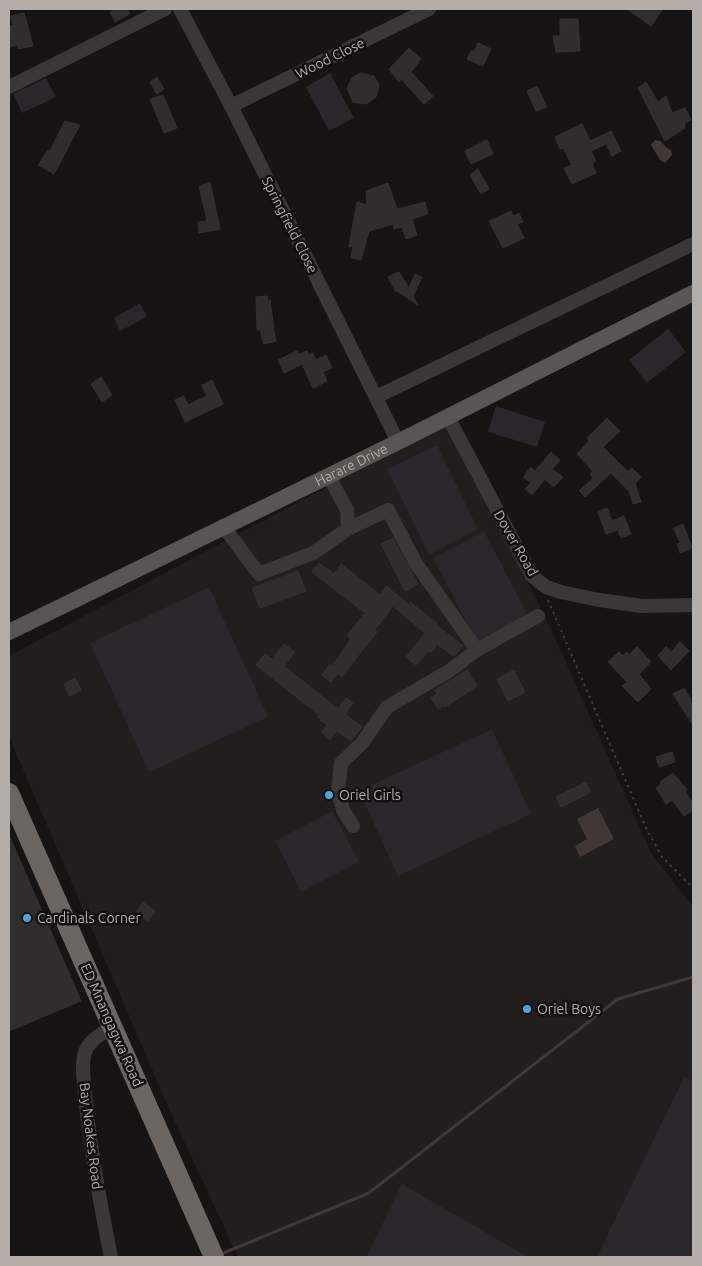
<svg xmlns="http://www.w3.org/2000/svg" width="702" height="1266" font-family="Ubuntu,sans-serif">
<style>
.built{fill:#201f1d}
.green{fill:#2b252c}
.water{fill:#433735}
.lines{fill:none;stroke-linecap:round;stroke-linejoin:round}
.stream{stroke:#433735;stroke-width:3}
.building{fill:#302e2c;stroke:#31312f}
.path{stroke:#413e3c;stroke-width:2;stroke-dasharray:2.5 4;stroke-linecap:butt}
.minor{stroke:#3a3836;stroke-width:14}
.major{stroke:#595552;stroke-width:16}
.highway{stroke:#6b6662;stroke-width:20}
.poi-dot{fill:#48a6da;stroke:#11100f;stroke-width:2}
.labels{text-anchor:middle;stroke-width:5;stroke-linejoin:round;paint-order:stroke}
.street-label{font-size:14px;fill:#b4ada8;stroke:#11100f}
.poi-label{font-size:14px;fill:#b4ada8;stroke:#11100f;text-anchor:start}
</style>
<rect width="100%" height="100%" fill="#161514"/>
<!-- built -->
<path class="built" d="M445 424 547 620 651 853 693 907V1257H238L170 1111 9 737V656Z"/>
<!-- green -->
<path class="green" d="M330 73 354 118 329 131 306 87Z
M46 78 56 97 22 113 13 94Z
M140 303 147 317 120 331 114 318Z
M668 329 686 352 647 383 629 360Z
M496 406 545 422 537 447 488 432Z
M437 445 478 529 429 554 387 469Z
M484 531 528 616 477 642 433 558Z
M209 587 268 717 149 772 90 643Z
M492 729 531 814 398 876 359 791Z
M332 811 359 862 301 892 275 841Z
M684 1077 693 1081V1257H597Z
M402 1184 528 1257H366Z"/>
<!-- water -->
<path class="water" d="M655 140 660 141 667 148 671 150 672 155 665 163 660 160 651 145Z
M598 808 614 839 580 857 575 846 587 839 577 819Z"/>
<g class="lines">
<!-- stream -->
<path class="stream" d="M221 1254 369 1193 618 999 693 977"/>
</g>
<!-- building -->
<path class="building" d="M116 9H127L130 14 115 22 110 12Z
M627 9H663L651 26Z
M24 13 33 46 18 49 17 45 9 47V26L13 25 11 16Z
M560 19H578L580 51 556 52 553 36H560Z
M478 43 491 49 483 66 467 59 471 51 474 52Z
M409 48 421 59 411 72 433 96 424 104 401 79 399 82 389 69Z
M360 73 374 76 379 85 376 97 366 104 353 102 347 88 352 78Z
M157 77 164 89 157 94 150 82Z
M646 82 658 102 666 96 672 113 685 108 691 120 684 123 685 128 665 141 638 88Z
M537 86 547 107 536 111 527 91Z
M163 95 177 128 164 133 150 99Z
M65 121 80 125 54 174 38 165 48 150 50 151Z
M582 124 590 141 611 131 621 151 612 156 606 144 591 151 596 161 592 163 596 173 572 184 564 168 572 165 563 148 560 149 555 137Z
M487 140 493 154 471 164 465 151Z
M478 169 489 189 481 194 470 175Z
M210 182 220 229 199 233 198 222 207 221 199 186Z
M388 183 397 209 425 202 428 214 412 219 417 235 406 239 402 227 394 229 393 224 369 231 361 260 351 258 353 246 349 247 357 202 367 205 366 191Z
M511 211 513 216 519 213 523 222 517 224 524 238 503 248 489 221Z
M399 272 409 288 415 274 422 277 413 296 418 305 397 291 396 292 388 277Z
M267 296 268 301 270 300 274 328H273L276 341 264 344 260 330H257L256 297Z
M297 351 298 355 307 351 309 355 313 353 316 360 326 355 332 368 323 372 327 381 313 388 302 364 284 373 278 360Z
M101 377 112 395 102 402 91 384Z
M212 380 223 404 185 422 175 400 184 396 188 405 207 396 202 385Z
M607 418 620 431 603 447 628 472 632 468 641 477 635 483 641 502 633 504 629 491 611 473 585 497 579 491 593 478 590 474 593 471 577 454 589 441 587 438Z
M551 452 560 460 552 469 563 477 554 487 545 479 532 495 525 489 531 483 523 477 531 467 535 471Z
M607 508 612 521 624 516 631 534 621 538 618 530 606 534 598 512Z
M683 524 692 548 680 553 677 544 680 543 674 528Z
M393 538 418 584 405 591 381 544Z
M319 563 334 574 341 564 380 595 386 586 413 608 410 602 437 623 435 624 463 646 454 656 437 644 431 653 428 651 416 665 406 657 425 633 393 606 374 631 377 632 342 676 338 673 331 682 322 675 330 664 332 666 351 639 347 636 365 613 312 572Z
M298 571 306 591 260 608 252 588Z
M680 642 689 651 671 670 658 655 666 647 671 652Z
M284 644 295 652 284 666 338 709 346 698 353 703 345 714 362 727 351 741 337 731 330 740 321 732 327 725 317 717 319 715 256 665 265 654 272 659Z
M637 647 651 662 639 674 651 689 638 702 622 686 627 682 608 662 619 652 623 656 627 652 629 655Z
M467 670 477 686 445 707 444 705 438 709 431 698 437 694 435 690Z
M514 670 525 692 508 701 497 679Z
M75 678 81 690 70 696 64 684Z
M684 688 691 700 690 701 693 707V725L673 694Z
M672 752 675 762 659 767 656 757Z
M673 773 687 790 685 791 693 803V810L684 816 672 800 666 804 656 788 661 784 660 782Z
M586 782 591 792 561 807 556 797Z
M9 835 81 1001 9 1031Z
M143 902 155 911 148 921 136 912Z"/>
<g class="lines">
<!-- path -->
<path class="path" d="M548 600 646 828 662 857 693 888"/>
<!-- minor -->
<path class="minor" d="M180 9 231 106 398 442
M9 87 165 9
M231 106 429 9
M376 397 693 244
M448 417 532 576 546 587 561 592 599 600 642 606 693 605
M223 526 259 574 313 553 348 529 347 510 333 484
M348 529 388 510 415 562 477 650
M353 826 343 810 338 792 341 763 362 743 387 707 449 671 477 650 538 616
M111 1257C100 1203 90 1149 85 1094 84 1081 81 1065 85 1052 90 1039 102 1034 113 1026"/>
<!-- major -->
<path class="major" id="s1" d="M9 632 398 442 693 293"/>
<!-- highway -->
<path class="highway" d="M9 793 214 1257"/>
</g>
<!-- markers -->
<g class="poi-dot">
<circle cx="329" cy="795" r="5"/>
<circle cx="27" cy="918" r="5"/>
<circle cx="527" cy="1009" r="5"/>
</g>
<g class="labels">
<!-- street labels -->
<g class="street-label">
<text transform="translate(330 58) rotate(-26)" y="5">Wood Close</text>
<text transform="translate(290 225) rotate(63)" y="5">Springfield Close</text>
<text dy="5" stroke="none"><textPath href="#s1" startOffset="381">Harare Drive</textPath></text>
<text transform="translate(516 543) rotate(60)" y="5">Dover Road</text>
<text transform="translate(112 1025) rotate(66)" y="5">ED Mnangagwa Road</text>
<text transform="translate(91 1136) rotate(83)" y="5">Bay Noakes Road</text>
</g>
<!-- poi labels -->
<g class="poi-label">
<text x="339" y="800">Oriel Girls</text>
<text x="37" y="923">Cardinals Corner</text>
<text x="537" y="1014">Oriel Boys</text>
</g>
</g>
<!-- border -->
<rect width="702" height="1266" fill="none" stroke="#b4ada8" stroke-width="20"/>
</svg>
